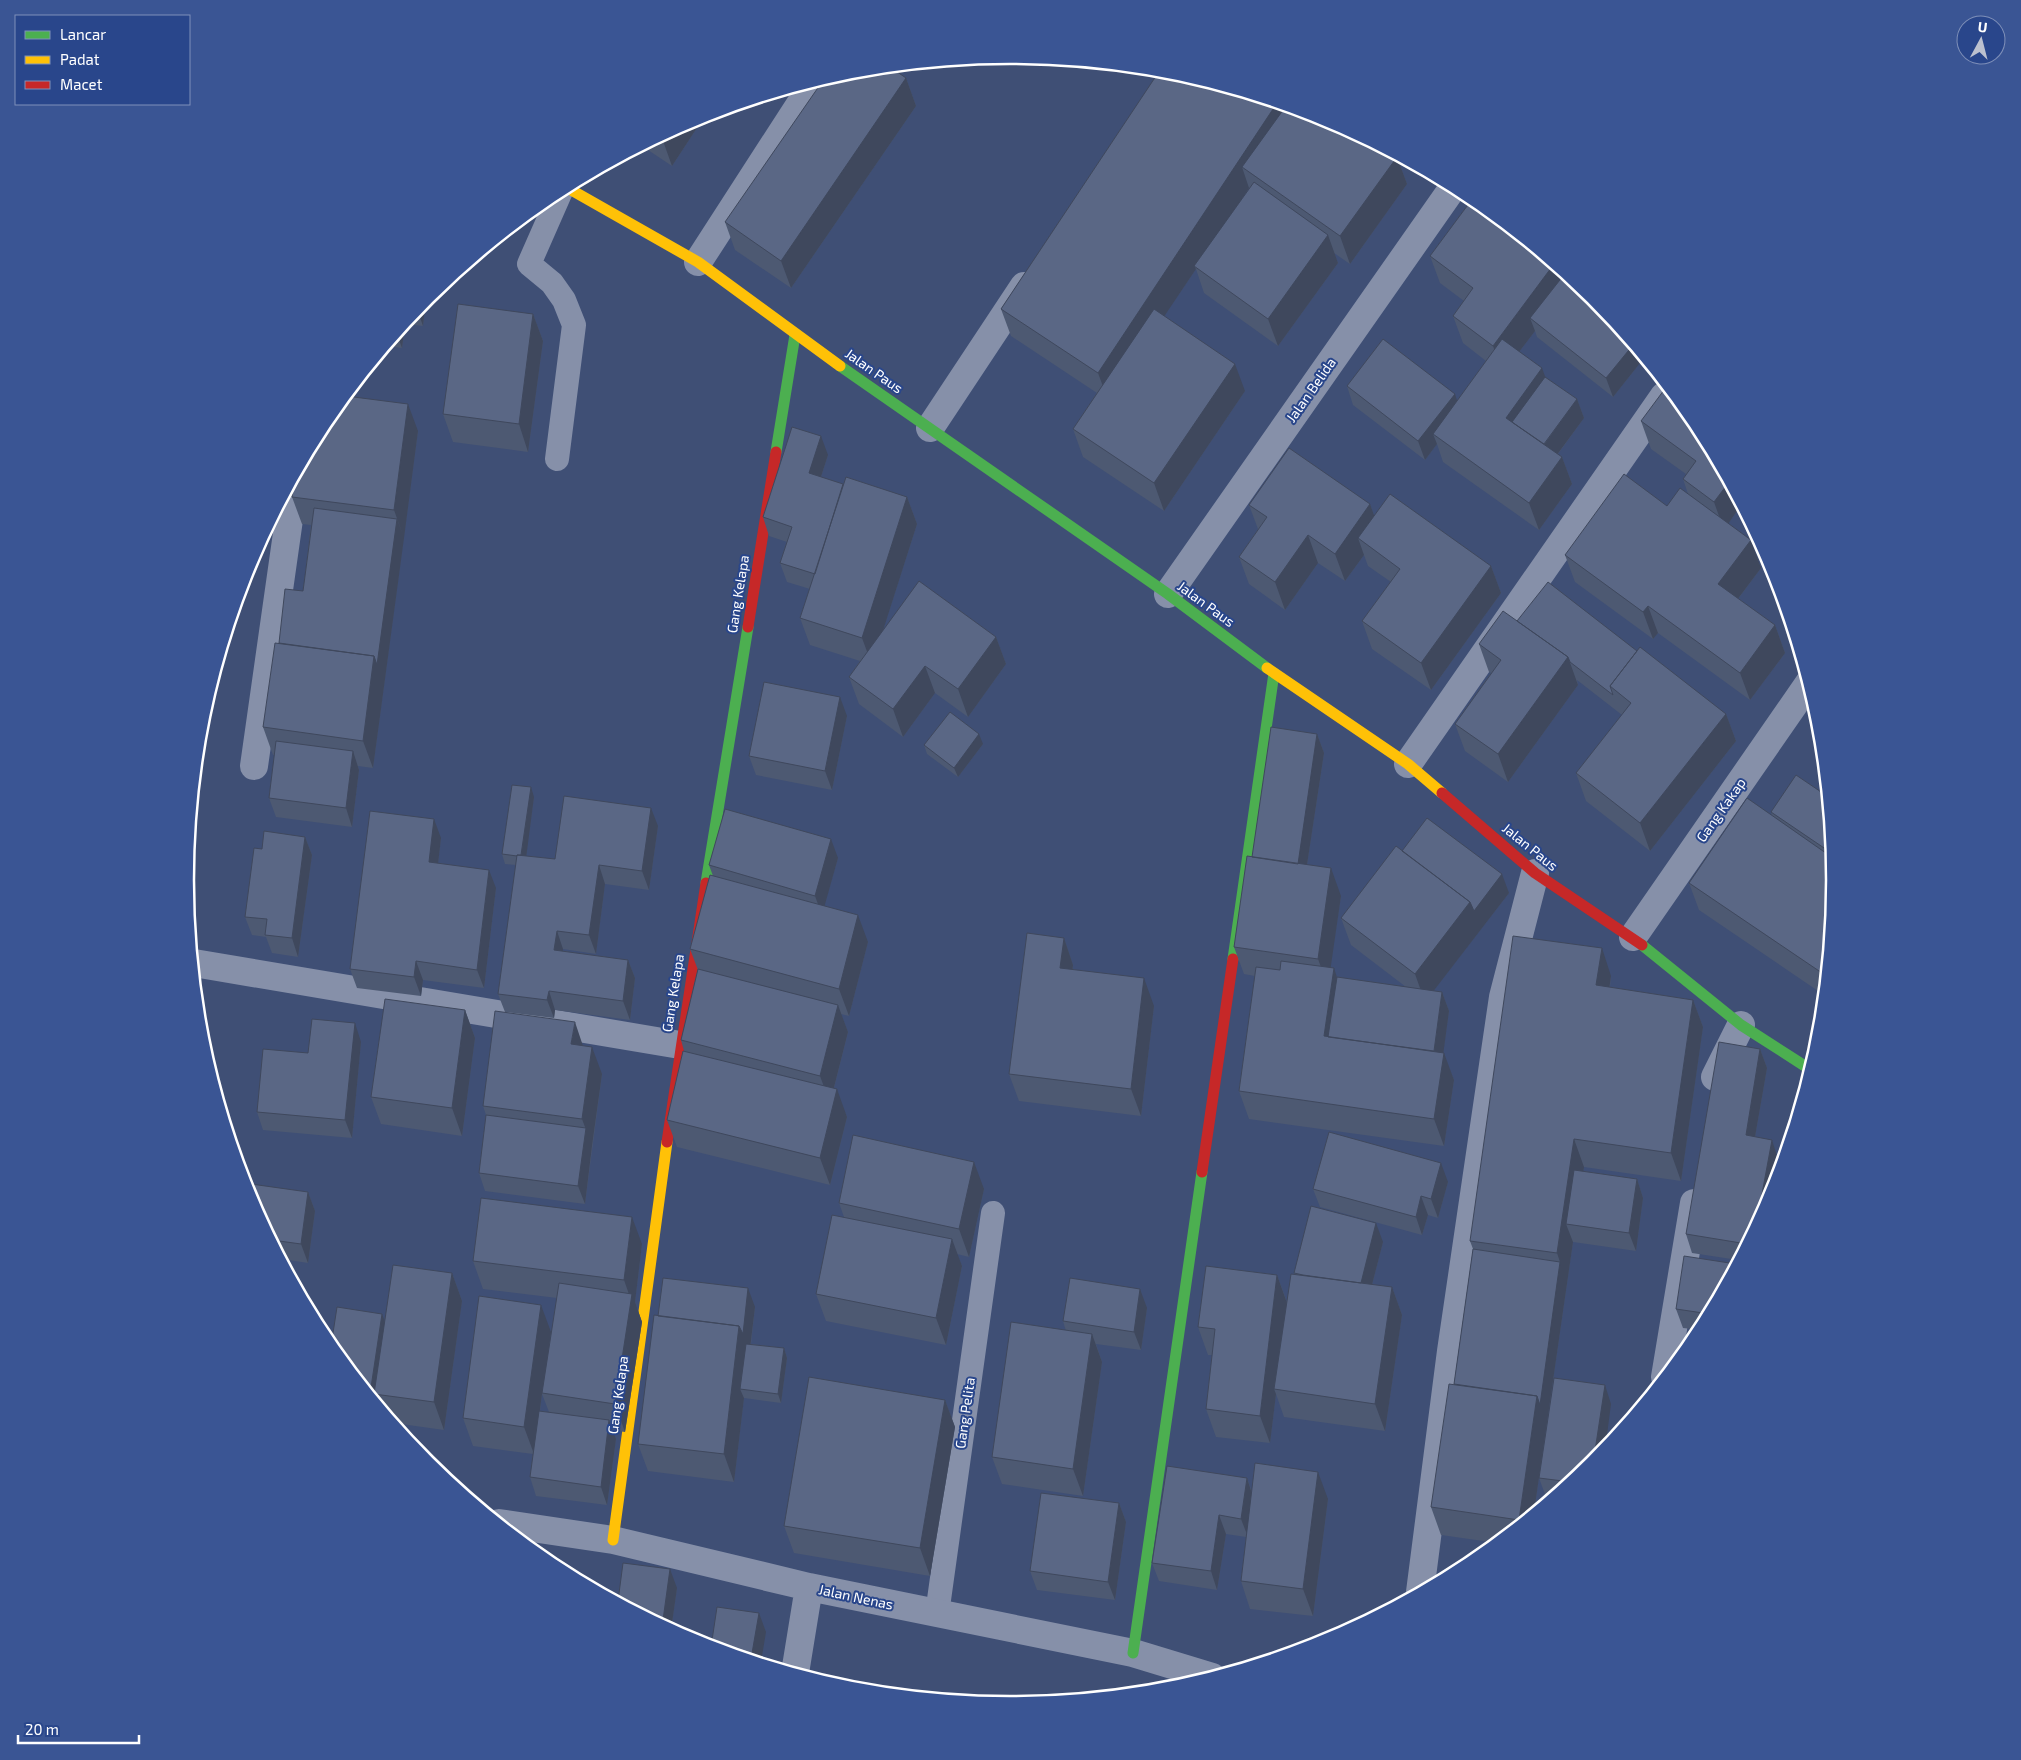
<svg xmlns="http://www.w3.org/2000/svg" width="2021" height="1760" font-family="'Exo 2',sans-serif">
<style>
.lines{fill:none;stroke-linecap:round;stroke-linejoin:round}
.lane{stroke:#8690a9;stroke-width:24}
.street{stroke:#8690a9;stroke-width:28}
.fast{stroke:#4caf50;stroke-width:11}
.slow{stroke:#ffc107;stroke-width:11}
.jam{stroke:#c62828;stroke-width:11}
.wall{fill:#4d5972;fill-rule:evenodd}
.shaded-wall{fill:#3f485d}
.building{fill:#5a6785;stroke:#3f485d}
.labels{text-anchor:middle;stroke-width:4;stroke-linejoin:round;paint-order:stroke}
.street-label{font-size:14px;fill:#fff;stroke:#29468b}
.rim{fill:none;stroke:#fff;stroke-width:2.5}
</style>
<rect width="100%" height="100%" fill="#3f4f75"/>
<g class="lines">
<!-- lane -->
<path class="lane" d="M557 459 574 325 564 300 552 283 529 264 562 189
M937 1614 993 1213"/>
<!-- street -->
<path class="street" d="M698 262 815 81
M930 428 1024 286
M1168 594 1454 186
M1408 764 1664 396
M254 766 295 477
M1633 937 1809 683
M194 963 680 1045
M1715 1077 1741 1025
M1665 1377 1694 1203
M499 1523 613 1540 809 1587 1133 1653 1212 1677
M1420 1592 1451 1351 1503 997 1535 873
M795 1673 809 1587"/>
<!-- fast -->
<path class="fast" d="M840 366 1168 594 1267 668
M776 452 795 335
M706 883 748 627
M1642 945 1741 1025 1811 1070
M1233 959 1274 673
M1133 1653 1202 1172"/>
<!-- slow -->
<path class="slow" d="M566 187 698 262 840 366
M1267 668 1408 764 1442 793
M613 1540 667 1142"/>
<!-- jam -->
<path class="jam" d="M748 627 776 452
M1442 793 1535 873 1642 945
M667 1142 706 883
M1202 1172 1233 959"/>
</g>
<!-- wall -->
<path class="wall" d="M1160 70 1397 157 1407 184 1350 264 1334 253 1338 263 1278 346 1204 293 1196 269 1164 316 1245 391 1164 511 1083 457 1073 429 1097 393 1011 336 1001 309ZM1249 188 1250 189 1235 209Z
M906 78 916 106 791 288 735 250 725 222Z
M706 114 672 166 642 146 695 118Z
M1473 198 1573 280 1571 282 1602 307 1644 358 1613 397 1537 337 1535 331 1519 352 1545 377 1577 399 1584 418 1558 454 1562 457 1572 484 1539 530 1443 462 1437 444 1425 460 1353 405 1347 386 1457 401 1486 361 1463 343 1453 316 1464 301 1440 283 1430 256Z
M426 298 423 326 405 324Z
M533 314 543 341 528 452 453 442 443 414Z
M405 324 402 348 387 346Z
M1641 421 1697 422 1741 505 1728 524 1761 568 1738 599 1775 625 1785 653 1750 700 1658 633 1653 639 1575 582 1565 555 1667 506 1688 494 1683 479 1686 474 1651 449Z
M418 431 373 768 358 766 359 770 352 827 276 817 269 798 275 755H273L263 727 279 643 303 591 311 525 302 524 292 497Z
M828 455 821 477 843 484 907 497 917 524 883 630 996 637 1006 664 968 717 935 693 903 737 859 704 849 677 860 661 810 645 800 618 810 589 787 582 780 563 787 542 769 536 763 517Z
M1370 504 1374 516 1491 566 1501 593 1431 690 1372 649 1362 621 1391 582 1368 566 1364 555 1345 581 1318 563 1285 610 1249 584 1239 557 1258 529 1249 505Z
M1517 621 1637 651 1726 714 1736 741 1650 851 1586 801 1576 773 1622 715 1577 680 1578 685 1508 782 1465 751 1455 724 1491 673 1489 672 1479 644Z
M207 699 204 726 201 725V719Z
M847 716 832 790 756 775 749 756Z
M1317 734 1324 753 1307 865 1341 896 1330 968 1337 977 1406 987 1351 945 1341 918 1402 851 1509 893 1433 991 1442 992 1449 1011 1443 1053 1454 1080 1444 1146 1249 1119 1239 1091 1255 976 1244 974 1234 947 1252 857Z
M983 744 958 777 927 754 924 745Z
M1827 796 1836 880 1824 995 1699 910 1689 883 1772 816 1771 812Z
M534 797 526 856 555 859 658 826 649 890 605 884 596 954 563 949V951L628 960 635 978 630 1020 555 1010 554 1018 505 1012 498 994 516 865 505 864 502 854Z
M305 837 312 855 298 957 272 953 266 937 252 935 245 917 262 849Z
M441 838 438 863 496 888 484 988 423 980 421 996 357 988 350 969Z
M838 858 824 906 868 942 849 1016 841 1014 848 1032 834 1088 847 1117 830 1185 677 1147 667 1120 684 1051 681 1040 698 970 690 949 713 876 709 865Z
M1064 938 1073 965V969L1154 1006 1141 1116 1019 1101 1009 1074Z
M1611 976 1610 987 1693 1000 1703 1027 1681 1181 1584 1167 1583 1171 1637 1179 1643 1198 1636 1251 1573 1242 1534 1512 1497 1543 1441 1535 1431 1507 1454 1384 1473 1249 1470 1241Z
M465 1010 475 1038 462 1136 381 1124 371 1097Z
M361 1042 352 1138 263 1130 257 1112 308 1053Z
M583 1046 602 1074 585 1204 485 1191 479 1173 486 1115 483 1106Z
M1760 1049 1767 1068 1755 1137 1778 1159 1771 1198 1738 1260 1692 1253 1686 1234Z
M1448 1182 1438 1218 1428 1215 1422 1235 1320 1207 1313 1189Z
M984 1189 969 1257 957 1254 962 1266 946 1345 826 1321 816 1294 844 1217 839 1203Z
M308 1192 315 1211 308 1263 282 1259 248 1195Z
M1383 1242 1372 1285 1392 1287 1402 1315 1385 1431 1284 1417 1276 1394 1270 1443 1216 1437 1206 1409 1212 1355H1208L1198 1327 1277 1275 1287 1302 1294 1274V1273Z
M642 1244 635 1302 642 1322 625 1432 612 1430 616 1439 607 1505 536 1496 530 1477 533 1454 473 1446 463 1418 551 1332 548 1356 557 1298 483 1289 473 1261ZM542 1394 549 1412 540 1411Z
M1736 1264 1701 1330 1683 1328 1676 1309Z
M452 1273 462 1301 444 1430 394 1423 331 1346 385 1321Z
M755 1307 751 1344 784 1348 787 1358 781 1403 744 1398 734 1482 648 1471 638 1444 658 1316Z
M1147 1308 1141 1350 1096 1344 1102 1362 1083 1496 1002 1484 992 1457 1066 1331 1063 1321Z
M945 1400 955 1427 930 1576 794 1553 784 1526Z
M1611 1404 1594 1464 1552 1498 1546 1497 1539 1478Z
M1247 1478 1252 1492 1328 1499 1313 1616 1250 1609 1241 1581 1246 1537 1226 1534 1217 1590 1159 1581 1152 1563Z
M1119 1503 1126 1522 1115 1600 1037 1590 1030 1571Z
M677 1588 671 1630 618 1601Z"/>
<!-- shaded-wall -->
<path class="shaded-wall" d="M906 78 916 106 791 288 781 261Z
M1277 103 1301 110 1242 167 1249 188 1197 267 1194 266 1196 269 1108 400 1098 373Z
M706 114 672 166 662 138 665 134 695 118Z
M1397 157 1407 184 1350 264 1340 236Z
M1328 235 1338 263 1278 346 1268 319Z
M1554 264 1573 280 1539 325 1530 318 1535 331 1503 373 1493 346Z
M426 298 423 326 417 309Z
M533 314 543 341 528 452 519 424Z
M405 324 402 348 397 334Z
M1633 345 1644 358 1613 397 1606 378Z
M1235 364 1245 391 1164 511 1154 483Z
M1542 368 1552 395 1523 436 1506 418Z
M1455 394 1461 413 1433 434 1437 444 1425 460 1418 441Z
M1577 399 1584 418 1548 467 1541 449Z
M408 404 418 431 404 538 394 510Z
M821 436 828 455 816 492 809 473Z
M1562 457 1572 484 1539 530 1529 503Z
M1729 482 1741 505 1724 530 1714 502Z
M907 497 917 524 872 665 862 638Z
M1370 504 1380 532 1358 538 1364 555 1345 581 1335 554Z
M397 519 404 538 373 768 363 741 374 656Z
M1308 535 1318 563 1285 610 1275 582Z
M1751 540 1761 568 1728 612 1718 584Z
M1491 566 1501 593 1431 690 1421 663Z
M1648 606 1658 633 1653 639 1643 612Z
M1775 625 1785 653 1750 700 1740 673Z
M996 637 1006 664 968 717 958 689Z
M1568 657 1578 685 1508 782 1498 754Z
M925 666 935 693 903 737 893 709Z
M840 697 847 716 832 790 825 771Z
M207 699 204 726 201 719Z
M1726 714 1736 741 1650 851 1640 823Z
M979 734 983 744 958 777 954 768Z
M1317 734 1324 753 1303 891 1296 872Z
M353 751 359 770 352 827 346 808Z
M531 787 534 797 525 866 521 857Z
M651 808 658 826 649 890 642 871Z
M434 819 441 838 436 881 429 862Z
M305 837 312 855 298 957 292 938Z
M831 839 838 858 822 915 815 896Z
M1832 849 1834 862 1830 852Z
M599 865 605 884 596 954 589 935Z
M1331 868 1341 896 1328 986 1318 959Z
M489 870 496 888 484 988 477 970Z
M1502 874 1509 893 1425 1002 1415 974 1470 902Z
M858 915 868 942 849 1016 839 989Z
M557 931 563 949 561 969 554 950Z
M1064 938 1073 965 1070 995 1060 968Z
M1602 948 1611 976 1606 1012 1596 985Z
M628 960 635 978 630 1020 623 1001Z
M416 961 423 980 421 996 414 977Z
M1334 968 1343 996 1336 1046 1324 1036Z
M1144 978 1154 1006 1141 1116 1131 1089Z
M549 991 555 1010 554 1018 547 1000Z
M1442 992 1449 1011 1440 1078 1433 1060Z
M1693 1000 1703 1027 1681 1181 1671 1153Z
M838 1005 848 1032 830 1103 820 1076Z
M465 1010 475 1038 462 1136 452 1108Z
M575 1022 584 1049 571 1044Z
M355 1023 361 1042 352 1138 345 1120Z
M592 1047 602 1074 592 1146 582 1119Z
M1760 1049 1767 1068 1752 1154 1746 1135Z
M1444 1053 1454 1080 1444 1146 1434 1119Z
M837 1089 847 1117 830 1185 820 1158Z
M586 1128 592 1146 585 1204 578 1186Z
M1574 1139 1584 1167 1575 1225 1566 1224 1573 1242 1534 1512 1520 1524 1519 1520 1537 1396 1560 1262 1557 1253Z
M1772 1140 1778 1159 1771 1198 1756 1226Z
M974 1162 984 1189 969 1257 959 1229Z
M1441 1163 1448 1182 1438 1218 1431 1199Z
M1637 1179 1643 1198 1636 1251 1629 1233Z
M308 1192 315 1211 308 1263 301 1244Z
M1421 1196 1428 1215 1422 1235 1416 1217Z
M632 1217 642 1244 635 1302 642 1322 625 1432 615 1404 631 1300 624 1280Z
M1376 1223 1383 1242 1366 1308 1359 1290Z
M952 1239 962 1266 946 1345 936 1318Z
M452 1273 462 1301 444 1430 434 1402Z
M1277 1275 1287 1303 1274 1389 1276 1394 1270 1443 1260 1416Z
M1392 1287 1402 1315 1385 1431 1375 1404Z
M748 1288 755 1307 745 1390 740 1389 744 1398 734 1482 724 1454 739 1326Z
M1140 1289 1147 1308 1141 1350 1134 1332Z
M541 1305 551 1332 543 1393H542V1394L534 1454 524 1427Z
M382 1314 389 1332 374 1394 378 1403 370 1394Z
M1092 1334 1102 1362 1083 1496 1073 1469Z
M784 1348 787 1358 781 1403 778 1394Z
M1605 1385 1611 1404 1605 1450 1593 1464Z
M945 1400 955 1427 930 1576 920 1548Z
M609 1420 616 1439 607 1505 601 1487Z
M1318 1472 1328 1499 1313 1616 1303 1589Z
M1247 1478 1253 1497 1248 1537 1241 1519Z
M1119 1503 1126 1522 1115 1600 1108 1582Z
M1219 1515 1226 1534 1217 1590 1211 1571Z
M670 1569 677 1588 671 1630 666 1627 663 1620Z
M759 1613 766 1632 761 1662 751 1659Z"/>
<!-- building -->
<path class="building" d="M890 67 906 78 781 261 725 222 824 79 850 71Z
M1160 70 1172 71 1277 103 1098 373 1001 309Z
M1286 106 1326 118 1391 153 1397 157 1340 236 1242 167Z
M1254 182 1328 235 1268 319 1194 266Z
M1473 198 1554 264 1493 346 1453 316 1473 288 1430 256Z
M1563 276 1602 307 1633 345 1606 378 1530 318Z
M458 304 533 314 519 424 443 414Z
M1154 309 1235 364 1154 483 1073 429Z
M1383 339 1455 394 1418 441 1347 386Z
M1502 339 1542 368 1506 418 1562 457 1529 503 1433 434Z
M1545 377 1577 399 1544 444 1512 422Z
M1667 386 1697 422 1729 482 1714 502 1683 479 1696 461 1641 421Z
M346 396 408 404 394 510 292 497 295 477 325 421Z
M792 427 821 436 809 473 843 484 815 574 780 563 792 527 763 517Z
M1289 448 1370 504 1335 554 1308 535 1275 582 1239 557 1267 517 1249 505Z
M1624 474 1667 506 1680 488 1751 540 1718 584 1775 625 1740 673 1648 606 1643 612 1565 555Z
M846 477 907 497 862 638 800 618Z
M1390 494 1491 566 1421 663 1362 621 1400 569 1358 538Z
M314 508 397 519 377 665 374 656 279 643 285 589 303 591Z
M919 581 996 637 958 689 925 666 893 709 849 677Z
M1548 582 1637 651 1610 686 1613 695 1570 662 1568 657 1517 621Z
M1503 611 1568 657 1498 754 1455 724 1501 660 1479 644Z
M275 643 374 656 363 741 263 727Z
M1640 647 1726 714 1640 823 1576 773 1631 703 1610 686Z
M764 682 840 697 825 771 749 756Z
M950 712 979 734 954 768 924 745Z
M1271 727 1317 734 1298 864 1252 857Z
M276 741 353 751 346 808 269 798Z
M1796 775 1827 796 1832 849 1830 852 1771 812Z
M512 785 531 787 521 855H517V856L502 854Z
M564 796 651 808 642 871 599 865 589 935 557 931 554 950 628 960 623 1001 549 991 547 1000 498 994 517 855 555 859Z
M1747 798 1833 858 1836 880 1826 973 1825 975 1689 883Z
M725 809 831 839 815 896 709 865Z
M370 811 434 819 429 862 489 870 477 970 416 961 414 977 350 969Z
M1427 818 1502 874 1474 911 1470 902 1402 851Z
M264 831 305 837 292 938 265 935 267 919 245 917 254 848 262 849Z
M1396 846 1470 902 1415 974 1341 918Z
M1247 856 1331 868 1318 959 1234 947Z
M710 875 858 915 839 989 690 949Z
M1027 933 1064 938 1060 968 1144 978 1131 1089 1009 1074Z
M1513 936 1602 948 1596 985 1693 1000 1671 1153 1574 1139 1557 1253 1470 1241Z
M1281 961 1334 968 1324 1036 1444 1053 1434 1119 1239 1091 1256 967 1280 970Z
M698 969 838 1005 820 1076 681 1040Z
M1337 977 1442 992 1434 1051 1328 1037Z
M385 999 465 1010 452 1108 371 1097Z
M495 1011 575 1022 571 1044 592 1047 582 1119 483 1106Z
M312 1019 355 1023 345 1120 257 1112 263 1049 308 1053Z
M1719 1042 1760 1049 1746 1135 1772 1140 1756 1226 1747 1244 1686 1234Z
M683 1051 837 1089 820 1158 667 1120Z
M486 1115 586 1128 578 1186 479 1173Z
M1329 1132 1441 1163 1431 1199 1421 1196 1416 1217 1313 1189Z
M853 1135 974 1162 959 1229 839 1203Z
M1574 1170 1637 1179 1629 1233 1566 1224Z
M244 1183 308 1192 301 1244 272 1240 248 1195Z
M481 1198 632 1217 624 1280 473 1261Z
M1311 1206 1376 1223 1361 1283 1303 1275 1294 1273Z
M832 1215 952 1239 936 1318 816 1294Z
M1473 1249 1560 1262 1540 1405 1537 1396 1454 1384Z
M1684 1256 1736 1264 1710 1314 1676 1309Z
M393 1265 452 1273 434 1402 374 1394Z
M1206 1266 1277 1275 1260 1416 1206 1409 1215 1329 1198 1327Z
M1291 1274 1392 1287 1375 1404 1274 1389Z
M663 1278 748 1288 743 1334 739 1326 658 1316Z
M1070 1278 1140 1289 1134 1332 1063 1321Z
M559 1283 632 1294 615 1404 542 1393Z
M479 1296 541 1305 524 1427 463 1418Z
M337 1307 382 1314 370 1394 331 1346Z
M654 1315 739 1326 724 1454 638 1444Z
M1011 1322 1092 1334 1073 1469 992 1457Z
M1689 1331 1700 1333 1696 1339 1685 1352Z
M746 1344 784 1348 778 1394 740 1389Z
M809 1377 945 1400 920 1548 784 1526Z
M1554 1378 1605 1385 1593 1464 1571 1482 1539 1478Z
M1449 1384 1537 1396 1519 1520 1431 1507Z
M539 1411 609 1420 601 1487 530 1477Z
M1255 1463 1318 1472 1303 1589 1241 1581Z
M1167 1466 1247 1478 1241 1519 1219 1515 1211 1571 1152 1563Z
M1041 1493 1119 1503 1108 1582 1030 1571Z
M623 1563 670 1569 663 1620 651 1619 618 1601Z
M717 1607 759 1613 751 1659 711 1647Z
M672 1630 680 1631V1634Z"/>
<g class="labels">
<!-- street labels -->
<g class="street-label">
<text transform="translate(874 371) rotate(35)" y="5">Jalan Paus</text>
<text transform="translate(1311 390) rotate(-55)" y="5">Jalan Belida</text>
<text transform="translate(738 594) rotate(-81)" y="5">Gang Kelapa</text>
<text transform="translate(1206 604) rotate(36)" y="5">Jalan Paus</text>
<text transform="translate(1721 810) rotate(-55)" y="5">Gang Kakap</text>
<text transform="translate(1530 847) rotate(39)" y="5">Jalan Paus</text>
<text transform="translate(673 993) rotate(-81)" y="5">Gang Kelapa</text>
<text transform="translate(618 1395) rotate(-82)" y="5">Gang Kelapa</text>
<text transform="translate(965 1413) rotate(-82)" y="5">Gang Pelita</text>
<text transform="translate(856 1597) rotate(12)" y="5">Jalan Nenas</text>
</g>
</g>
<!-- crop -->
<path d="M0 0H2021V1760H0ZM194 880a816 816 0 1 1 1632 0a816 816 0 1 1-1632 0Z" fill="#3a5594" fill-rule="evenodd"/>
<path class="rim" d="M194 880a816 816 0 1 1 1632 0a816 816 0 1 1-1632 0Z"/>
<!-- legend -->
<rect x="15" y="15" width="175" height="90" fill="#29468b" stroke="#7f90b9"/>
<rect x="25" y="31" width="25" height="8" fill="#4caf50" stroke="#7f90b9"/>
<text x="60" y="40" font-size="15" fill="#ffffff">Lancar</text>
<rect x="25" y="56" width="25" height="8" fill="#ffc107" stroke="#7f90b9"/>
<text x="60" y="65" font-size="15" fill="#ffffff">Padat</text>
<rect x="25" y="81" width="25" height="8" fill="#c62828" stroke="#7f90b9"/>
<text x="60" y="90" font-size="15" fill="#ffffff">Macet</text>
<!-- north arrow -->
<g transform="translate(1981 40) rotate(7)"><circle r="24" fill="#29468b" stroke="#7f90b9"/>
<path d="M0-4L9 19L0 12L-9 19Z" fill="#bcc1cf"/>
<text y="-8" font-size="14" font-weight="bold" text-anchor="middle" fill="#ffffff">U</text>
</g>
<!-- scale -->
<path d="M18 1735v8h121v-8" fill="none" stroke="#ffffff" stroke-width="2.5"/>
<text x="25" y="1735" font-size="15" fill="#ffffff" stroke="#29468b" stroke-width="4" paint-order="stroke">20 m</text>
</svg>
